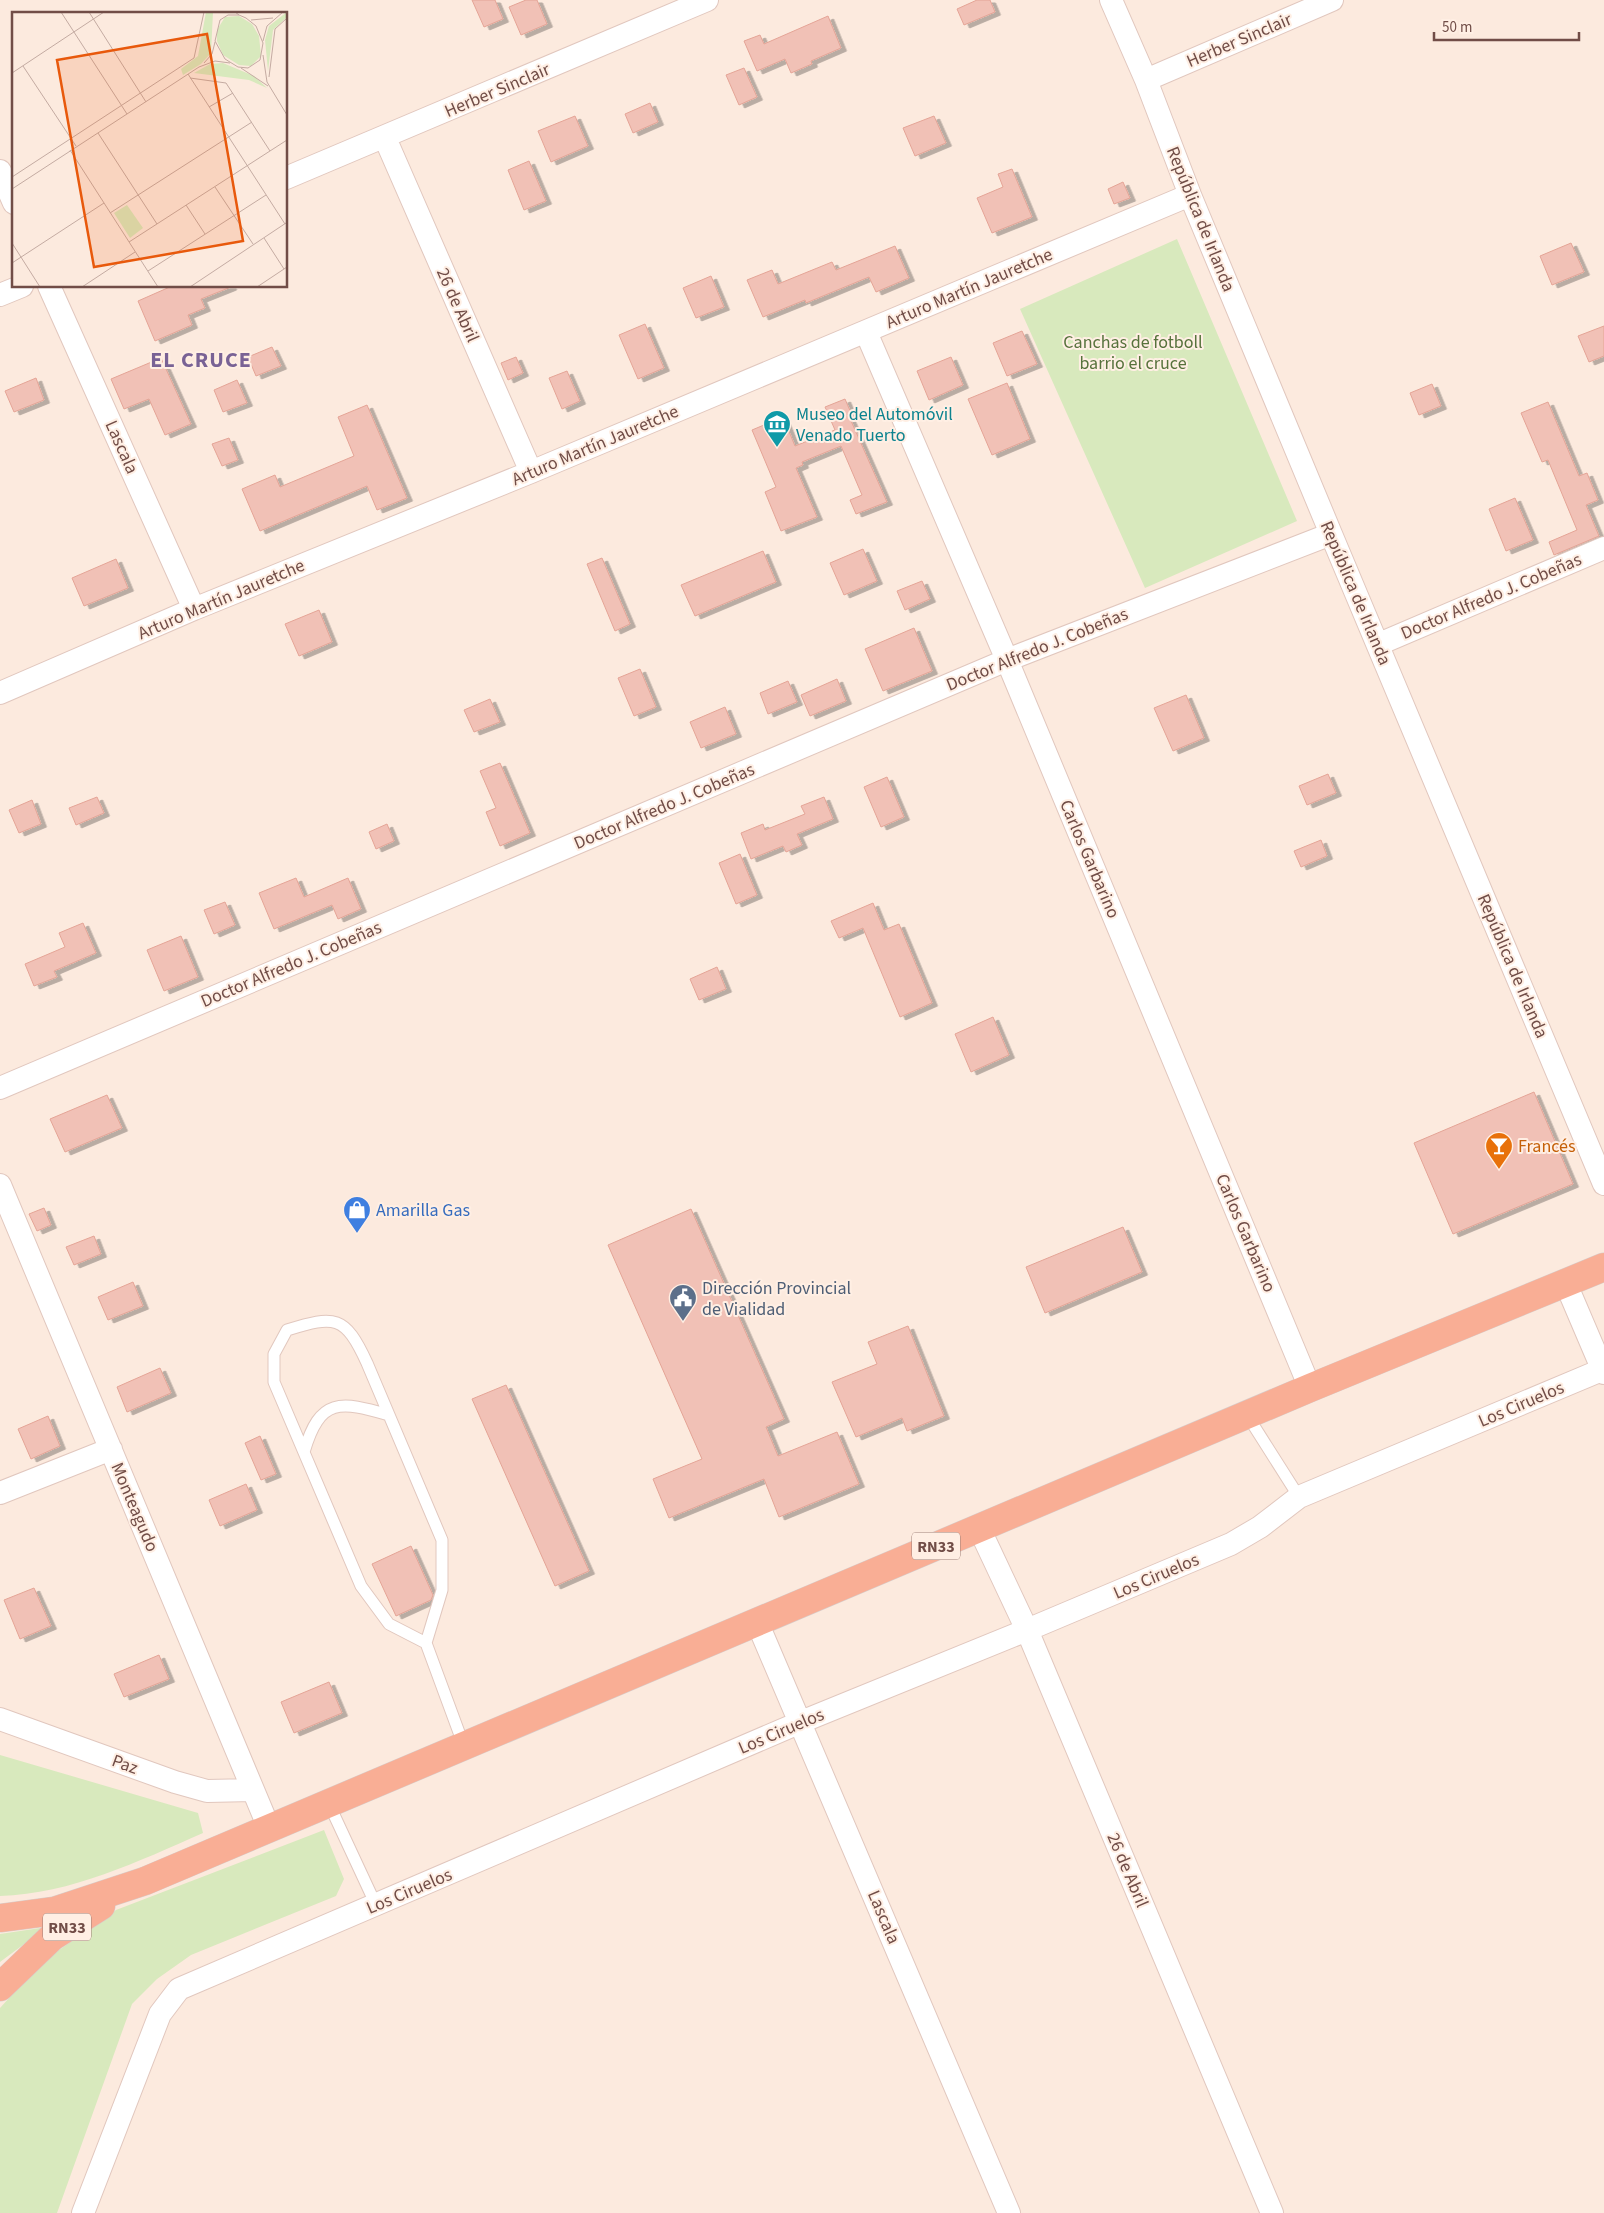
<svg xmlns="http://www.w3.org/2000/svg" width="1604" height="2213" font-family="'Source Sans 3',sans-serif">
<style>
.green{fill:#d8e9bd}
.building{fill:#f1c1b6;stroke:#e4a496;filter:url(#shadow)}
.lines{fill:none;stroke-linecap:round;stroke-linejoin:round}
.service-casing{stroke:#e1c7be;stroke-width:13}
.minor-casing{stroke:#e1c7be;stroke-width:24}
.trunk-casing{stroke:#d7cdcb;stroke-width:29}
.service{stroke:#fff;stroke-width:11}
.minor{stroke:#fff;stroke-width:22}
.trunk{stroke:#f9ae95;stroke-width:28}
.labels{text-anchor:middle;stroke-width:4;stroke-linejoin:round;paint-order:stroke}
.shield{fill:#ffefe4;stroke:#9c7e76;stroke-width:1}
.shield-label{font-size:16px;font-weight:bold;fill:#714d47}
.street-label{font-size:18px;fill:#714d47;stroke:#ffefe4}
.park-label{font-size:18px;fill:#57723c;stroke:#ffefe4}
.culture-label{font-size:18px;fill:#0d838f;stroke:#ffefe4;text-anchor:start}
.food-label{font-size:18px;fill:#c56008;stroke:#ffefe4;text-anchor:start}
.shop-label{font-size:18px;fill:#366cbe;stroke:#ffefe4;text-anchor:start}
.service-label{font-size:18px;fill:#4e5e75;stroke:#ffefe4;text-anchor:start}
.district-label{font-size:22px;font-weight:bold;letter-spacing:1px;fill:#796295;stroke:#ffefe4}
.inset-road{fill:none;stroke:#c4aba2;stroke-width:1}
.view{fill:#e8590c;fill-opacity:0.15;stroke:#e8590c;stroke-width:2.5}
.inset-edge{fill:none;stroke:#714d47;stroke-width:2.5}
</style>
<defs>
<filter id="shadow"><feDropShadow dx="5.5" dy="3" stdDeviation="0" flood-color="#0004"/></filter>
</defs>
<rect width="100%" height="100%" fill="#fceade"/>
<!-- green -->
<path class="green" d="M1177 239 1297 521 1145 588 1020 309Z
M0 1755 198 1813 203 1833C139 1861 71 1894 0 1896Z
M324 1830 344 1879 336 1896 191 1955 157 1979 132 2004 57 2213H0V2008L42 1962 116 1910Z
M47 1927 0 1962V1934Z"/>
<!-- building -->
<path class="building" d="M472 0H495L503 19 484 27Z
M526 0H537L547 24 521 35 509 7Z
M977 0H990L995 12 964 25 957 9Z
M828 16 841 48 811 61 812 64 791 73 785 59 757 71 744 41 760 35 764 44Z
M744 68 757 97 739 105 726 75Z
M650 103 658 122 633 133 625 114Z
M575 116 588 146 551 162 538 131Z
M934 116 946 143 915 156 903 128Z
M529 161 546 201 524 210 508 170Z
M1012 169 1032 217 992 233 977 198 1003 187 998 174Z
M1123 182 1130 198 1114 204 1108 189Z
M1571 243 1584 272 1552 285 1540 256Z
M895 246 909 278 876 292 869 277 806 303 805 300 763 317 747 280 772 270 778 284 832 262 836 270Z
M711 276 724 307 696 318 683 288Z
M172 286H231V287L201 299 205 308 188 315 192 325 155 341 138 301Z
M645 324 664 368 638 379 619 335Z
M1604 326V356L1589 362 1578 336Z
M1022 331 1037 364 1007 376 993 343Z
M272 347 281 366 256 376 248 357Z
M516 357 523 373 508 380 501 363Z
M951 357 963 385 929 400 917 371Z
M161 358 191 424 165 435 149 399 124 409 111 379Z
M567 371 580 401 562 409 549 378Z
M36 378 44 400 14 412 5 391Z
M237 380 247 403 223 412 214 390Z
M1007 383 1030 439 992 455 968 399Z
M1432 384 1441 406 1419 415 1410 393Z
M845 399 851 413 848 414 887 502 856 514 850 500 862 495 841 446 802 462 803 465 796 468 817 517 781 531 765 492 776 487 752 430 783 417 795 446 835 430 825 407Z
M1548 402 1579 476 1587 473 1598 500 1586 505 1599 536 1554 555 1549 542 1577 530 1548 460 1542 462 1521 413Z
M367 405 407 498 377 510 367 486 260 531 242 489 275 475 280 487 354 456 338 417Z
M229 438 238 460 222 466 212 444Z
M1515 498 1533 540 1506 551 1489 509Z
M863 549 877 581 844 595 830 563Z
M763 551 776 582 695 616 681 585Z
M602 558 630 624 615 631 587 564Z
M116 559 128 588 84 606 72 578Z
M922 581 930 599 905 610 897 591Z
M319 610 332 642 299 656 285 624Z
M914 628 932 671 883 691 865 649Z
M640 669 656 707 634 716 618 678Z
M837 679 846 701 810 716 801 695Z
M788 681 797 702 768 714 760 693Z
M1186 695 1204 738 1173 751 1154 708Z
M490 699 500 722 474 732 464 710Z
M725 707 736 734 701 748 690 722Z
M500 763 530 833 500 846 486 812 496 808 480 771Z
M1328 774 1336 793 1307 805 1299 786Z
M887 777 904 817 881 827 864 787Z
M97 797 104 813 76 825 69 808Z
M824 797 833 819 797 834 802 845 786 852 783 846 751 859 741 833 763 824 765 830 805 814 801 806Z
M32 800 41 824 19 833 9 810Z
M387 824 394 841 376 849 369 832Z
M1321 840 1327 856 1301 867 1294 851Z
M740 854 757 895 736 904 719 863Z
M296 878 304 897 348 878 361 909 338 919 332 905 274 929 259 893Z
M225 902 235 925 214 934 204 910Z
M873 903 884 930 899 924 932 1003 900 1017 863 928 839 938 831 921Z
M83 923 96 953 54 971 57 977 34 986 25 964 65 947 59 933Z
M181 936 198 977 164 991 147 950Z
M717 967 726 989 699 1000 690 979Z
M993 1017 1009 1055 971 1072 955 1034Z
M1534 1092 1573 1184 1453 1234 1414 1143Z
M107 1095 122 1128 65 1152 50 1119Z
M44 1208 51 1225 37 1231 29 1214Z
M691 1209 784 1419 766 1427 778 1456 837 1432 859 1484 779 1517 764 1479 669 1518 653 1479 702 1459 608 1245Z
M1123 1227 1142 1272 1045 1313 1026 1267Z
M94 1236 101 1254 74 1265 66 1247Z
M133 1282 143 1306 108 1320 98 1297Z
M908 1326 944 1416 907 1431 902 1418 856 1437 832 1382 877 1364 868 1342Z
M160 1368 171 1393 127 1412 117 1387Z
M506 1385 589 1571 555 1586 472 1399Z
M48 1416 60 1446 31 1459 18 1429Z
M260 1436 276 1474 261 1480 245 1443Z
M246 1484 257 1510 220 1526 209 1500Z
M411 1546 433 1595 431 1600 396 1616 372 1564Z
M34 1588 51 1626 20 1639 4 1600Z
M159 1655 169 1679 124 1697 114 1674Z
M329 1682 342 1713 294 1733 281 1702Z"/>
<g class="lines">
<defs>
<path id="service" d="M1247 1415 1299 1497
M304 1452C320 1397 340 1401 389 1415
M426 1643 389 1624 361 1586 274 1382V1354L287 1330C335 1315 345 1315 367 1363L442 1540V1590L426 1643 464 1746
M329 1804 376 1905"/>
<path id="minor" d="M1111 0 1146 80 1190 195 1331 534 1604 1184
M1146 80 1332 0
M385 138 531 472
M0 171 14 203
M286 178 707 0
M49 286 194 609
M0 295 22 286
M866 332 1007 660 1310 1388
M1379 644 1604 548
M0 693 194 609 531 472 1190 195
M0 1088 1007 660 1331 534
M0 1185 269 1828
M1566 1284 1604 1373
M0 1493 111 1449
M979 1528 1027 1630 1272 2213
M757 1622 1009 2213
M0 1719 175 1782 207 1791 253 1790
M83 2213 160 2014 179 1989 801 1722 1027 1630 1231 1544 1260 1527 1299 1497 1604 1369"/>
<path id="trunk" d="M0 1918 54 1911 145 1881 1310 1388 1604 1267
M0 1987 52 1937 101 1906"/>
</defs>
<!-- service casing -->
<use href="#service" class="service-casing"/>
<!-- minor casing -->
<use href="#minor" class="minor-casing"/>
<!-- trunk casing -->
<use href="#trunk" class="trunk-casing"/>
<!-- service -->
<use href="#service" class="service"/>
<!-- minor -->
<use href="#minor" class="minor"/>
<!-- trunk -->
<use href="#trunk" class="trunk"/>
</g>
<!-- icons -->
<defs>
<symbol id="museum-pin" viewBox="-11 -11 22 30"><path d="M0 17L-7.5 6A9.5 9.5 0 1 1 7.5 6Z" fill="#0f9aa8" stroke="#ffefe4"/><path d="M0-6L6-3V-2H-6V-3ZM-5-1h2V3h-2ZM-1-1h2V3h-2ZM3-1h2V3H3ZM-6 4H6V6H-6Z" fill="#fff"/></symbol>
<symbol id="bar-pin" viewBox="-11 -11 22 30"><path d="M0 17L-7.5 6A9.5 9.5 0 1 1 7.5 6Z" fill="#e8710a" stroke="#ffefe4"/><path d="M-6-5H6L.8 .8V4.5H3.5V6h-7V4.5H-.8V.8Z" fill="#fff"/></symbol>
<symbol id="shop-pin" viewBox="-11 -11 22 30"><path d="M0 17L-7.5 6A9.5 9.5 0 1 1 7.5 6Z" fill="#3f7fe0" stroke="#ffefe4"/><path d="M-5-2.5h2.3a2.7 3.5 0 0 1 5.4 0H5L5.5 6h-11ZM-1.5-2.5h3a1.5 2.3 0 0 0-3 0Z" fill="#fff"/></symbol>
<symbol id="civic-pin" viewBox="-11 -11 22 30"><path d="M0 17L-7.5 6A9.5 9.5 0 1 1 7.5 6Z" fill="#5c6f8a" stroke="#ffefe4"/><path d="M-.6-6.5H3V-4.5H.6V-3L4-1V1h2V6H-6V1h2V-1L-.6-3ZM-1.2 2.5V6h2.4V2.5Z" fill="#fff"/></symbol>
</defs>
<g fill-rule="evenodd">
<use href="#museum-pin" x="761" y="408" width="32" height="43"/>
<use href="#bar-pin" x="1483" y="1130" width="32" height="43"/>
<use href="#shop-pin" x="341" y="1194" width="32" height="43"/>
<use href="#civic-pin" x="667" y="1282" width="32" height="43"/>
</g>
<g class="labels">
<!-- shield labels -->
<g class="shield">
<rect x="912" y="1532.5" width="48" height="27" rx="4"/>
<rect x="43" y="1913.5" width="48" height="27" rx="4"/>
</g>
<g class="shield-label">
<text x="936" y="1552">RN33</text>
<text x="67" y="1933">RN33</text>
</g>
<!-- street labels -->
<g class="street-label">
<text transform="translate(1239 40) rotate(-23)" y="6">Herber Sinclair</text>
<text transform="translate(497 90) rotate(-23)" y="6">Herber Sinclair</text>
<text transform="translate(1201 219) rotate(68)" y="6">República de Irlanda</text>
<text transform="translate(969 288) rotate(-23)" y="6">Arturo Martín Jauretche</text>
<text transform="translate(458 305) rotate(66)" y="6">26 de Abril</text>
<text transform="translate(595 445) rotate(-23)" y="6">Arturo Martín Jauretche</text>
<text transform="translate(122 447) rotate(66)" y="6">Lascala</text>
<text transform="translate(1356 593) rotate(67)" y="6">República de Irlanda</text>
<text transform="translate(1491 596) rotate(-23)" y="6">Doctor Alfredo J. Cobeñas</text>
<text transform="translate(221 599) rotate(-23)" y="6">Arturo Martín Jauretche</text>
<text transform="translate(1037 649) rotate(-22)" y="6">Doctor Alfredo J. Cobeñas</text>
<text transform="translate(664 806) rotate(-23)" y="6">Doctor Alfredo J. Cobeñas</text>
<text transform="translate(1090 859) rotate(67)" y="6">Carlos Garbarino</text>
<text transform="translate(291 964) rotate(-23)" y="6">Doctor Alfredo J. Cobeñas</text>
<text transform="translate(1513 966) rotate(67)" y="6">República de Irlanda</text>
<text transform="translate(1246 1233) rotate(67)" y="6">Carlos Garbarino</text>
<text transform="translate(1521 1404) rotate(-23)" y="6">Los Ciruelos</text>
<text transform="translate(135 1507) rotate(67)" y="6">Monteagudo</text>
<text transform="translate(1156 1576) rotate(-23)" y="6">Los Ciruelos</text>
<text transform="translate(781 1731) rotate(-23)" y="6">Los Ciruelos</text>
<text transform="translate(125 1764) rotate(20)" y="6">Paz</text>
<text transform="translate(1128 1870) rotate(67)" y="6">26 de Abril</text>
<text transform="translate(409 1891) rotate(-23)" y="6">Los Ciruelos</text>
<text transform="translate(884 1917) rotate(67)" y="6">Lascala</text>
</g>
<!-- park labels -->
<g class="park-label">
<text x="1133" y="348">Canchas de fotboll<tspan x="1133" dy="21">barrio el cruce</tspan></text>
</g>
<!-- culture labels -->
<g class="culture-label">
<text x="796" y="420">Museo del Automóvil<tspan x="796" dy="21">Venado Tuerto</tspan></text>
</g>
<!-- food labels -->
<g class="food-label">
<text x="1518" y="1152">Francés</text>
</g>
<!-- shop labels -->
<g class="shop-label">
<text x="376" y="1216">Amarilla Gas</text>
</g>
<!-- service labels -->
<g class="service-label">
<text x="702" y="1294">Dirección Provincial<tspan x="702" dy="21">de Vialidad</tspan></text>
</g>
<!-- district labels -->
<g class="district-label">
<text x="201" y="367">EL CRUCE</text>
</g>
</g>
<!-- overview -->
<g transform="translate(12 12)">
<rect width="275" height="275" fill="#fceade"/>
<path d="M194 0H201L199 41 189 52 171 63 169 57 186 44ZM275 0V5L261 18 256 59 253 28 257 14ZM227 4 240 12 247 24 249 44 239 54 227 53 211 43 205 29V18L213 5ZM211 51 242 64 255 76 237 68 182 61 198 52ZM115 193 131 216 118 226 102 201Z" fill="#d8e9bd"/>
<path class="inset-road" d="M49 0 115 102M77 0 134 90M223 0 227 3 234 6 244 14 251 31 248 48 236 56 226 55 213 47 203 29 208 8 216 3H227M239 8 261 6M251 29 255 14 271 0M251 43 255 70 275 103M192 51 200 42 203 30M11 54 64 134M229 56 256 74M0 61 92 0M176 62 273 212M257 65 263 17 275 6M178 66 214 71 258 139M197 95 221 81M86 121 145 212M58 138 146 275M0 165 182 46 192 0M203 175 241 232M0 177 187 55 203 49 218 51M174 193 193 222M98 201 240 110M252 226 272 257M117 230 275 128M0 231 28 275M0 251 92 191M136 259 254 183M70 275 123 240M178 275 274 211M245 275 275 255"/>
<path class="view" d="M195 22 231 229 82 255 45 48Z"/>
<rect width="275" height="275" class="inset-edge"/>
</g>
<!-- scale -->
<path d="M1434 32v8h145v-8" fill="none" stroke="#714d47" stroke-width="2.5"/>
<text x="1442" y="32" font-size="15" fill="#714d47" stroke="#ffefe4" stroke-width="4" paint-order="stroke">50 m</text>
</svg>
